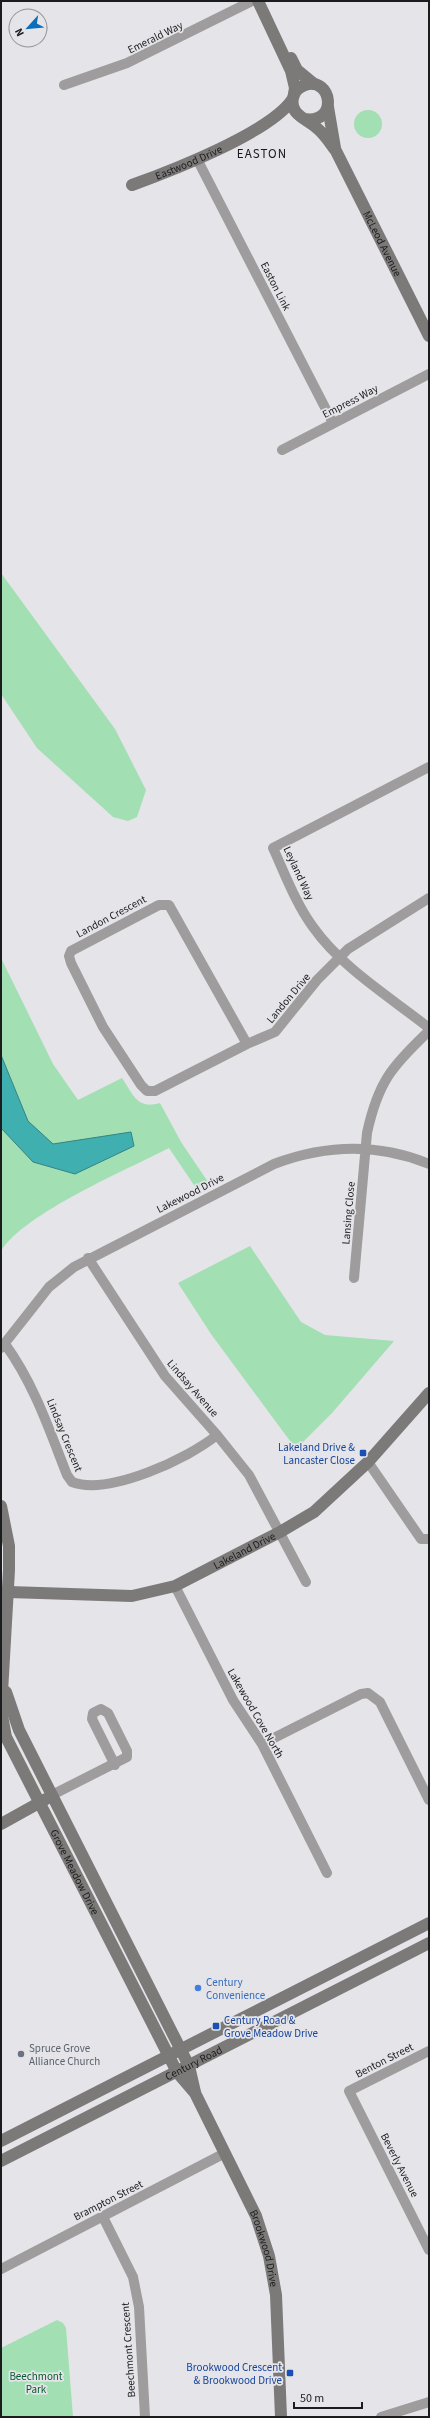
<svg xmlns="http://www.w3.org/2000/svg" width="430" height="2418" font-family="'Source Sans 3',sans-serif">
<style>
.green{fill:#a2dfb2}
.water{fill:#40afb0;stroke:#358384}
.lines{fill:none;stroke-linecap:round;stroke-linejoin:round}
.street{stroke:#9e9c9c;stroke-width:10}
.secondary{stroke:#7c7979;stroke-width:12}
.transit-dot{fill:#1a4fb4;stroke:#e4e4e9;stroke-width:1.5}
.shop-dot{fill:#3f7fe0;stroke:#e4e4e9;stroke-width:1.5}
.worship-dot{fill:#6b7280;stroke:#e4e4e9;stroke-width:1.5}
.labels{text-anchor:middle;stroke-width:3.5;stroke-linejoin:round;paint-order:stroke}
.street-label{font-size:11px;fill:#1b1c1d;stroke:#e4e4e9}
.transit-label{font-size:11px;fill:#164399;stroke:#e4e4e9;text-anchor:end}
.shop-label{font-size:11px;fill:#366cbe;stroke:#e4e4e9;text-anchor:start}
.worship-label{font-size:11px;fill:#5b616d;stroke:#e4e4e9;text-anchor:start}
.park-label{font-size:11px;fill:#085a2e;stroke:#e4e4e9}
.quarter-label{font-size:13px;letter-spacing:1px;fill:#1b1c1d;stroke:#e4e4e9}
</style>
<rect width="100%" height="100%" fill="#e4e4e9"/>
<!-- green -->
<path class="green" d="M354 124a14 14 0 1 1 28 0a14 14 0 1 1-28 0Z
M1 573 115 729 146 790 137 817 128 821 113 817 37 748 1 694Z
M1 958 53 1064 78 1100 122 1078C133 1094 137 1110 160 1103L181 1142 208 1182 196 1188 169 1148C128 1169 23 1214 1 1251Z
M250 1246 301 1322 325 1335 394 1341 332 1413 296 1449 211 1334 178 1283Z
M57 2320 63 2323 66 2328 73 2417H1V2348Z"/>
<!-- water -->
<path class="water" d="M1 1055 28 1121 53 1144 131 1132 134 1146 75 1174 33 1162 1 1128Z"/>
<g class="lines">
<!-- street -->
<path class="street" d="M64 85 127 63 252 1
M197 159 333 423
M282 450 429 374
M429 767 273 848C285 874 296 904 313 927 342 968 390 997 429 1028
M247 1044 169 905H159L71 951 69 956 71 963 103 1027 141 1085 147 1091H155L247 1044 275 1032 317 980 348 949 429 898
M88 1258 165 1376 217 1435 249 1475 306 1582
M354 1278 367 1133C378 1082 392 1066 429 1031
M5 1344C34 1384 49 1429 67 1475L72 1482C109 1496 189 1458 217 1435
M1 1348 49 1287 74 1267 274 1164C325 1145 378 1143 429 1164
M368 1462 421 1539H429
M175 1586 233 1700 262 1744 327 1873
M262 1744 361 1694 368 1693 380 1702 429 1800
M52 1795 127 1757V1751L108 1713 101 1709 93 1713 92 1719 115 1765
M429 2051 349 2091 429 2250
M103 2217 133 2277 139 2307 145 2417
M1 2269 225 2153
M381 2417 429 2402"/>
<!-- secondary -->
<g class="secondary">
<path d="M258 1 291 71 295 88 294 94"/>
<path d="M291 58 297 70 314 84"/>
<path d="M328 107 335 148"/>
<path id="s1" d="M305 119C339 124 332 76 305 85 299 87 294 92 293 98 289 115 308 119 318 129 325 135 330 143 336 151L429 336"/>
<path id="s2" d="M132 185C171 171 269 133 292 100"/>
<path id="s3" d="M1 1506 9 1546V1570L1 1710 6 1737 177 2072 195 2093 256 2216 269 2256 276 2295 281 2417"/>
<path id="s4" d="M9 1592 132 1596 175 1586 280 1532 314 1512 368 1462 429 1393"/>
<path d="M6 1692 19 1730 189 2066 195 2092"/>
<path d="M1 1824 46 1799"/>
<path d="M1 2141 429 1923"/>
<path id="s5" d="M1 2161 429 1943"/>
</g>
</g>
<!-- markers -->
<g class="transit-dot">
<rect x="359" y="1449" width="8" height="8" rx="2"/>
<rect x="212" y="2022" width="8" height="8" rx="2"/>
<rect x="286" y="2369" width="8" height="8" rx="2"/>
</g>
<circle class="shop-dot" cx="198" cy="1988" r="4"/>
<circle class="worship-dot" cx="21" cy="2054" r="4"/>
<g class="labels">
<!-- street labels -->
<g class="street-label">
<text transform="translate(155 37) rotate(-26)" y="4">Emerald Way</text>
<text dy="4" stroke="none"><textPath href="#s2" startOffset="61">Eastwood Drive</textPath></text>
<text dy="4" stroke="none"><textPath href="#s1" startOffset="260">McLeod Avenue</textPath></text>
<text transform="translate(276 286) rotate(63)" y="4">Easton Link</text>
<text transform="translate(350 401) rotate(-27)" y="4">Empress Way</text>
<text transform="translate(299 873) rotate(65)" y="4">Leyland Way</text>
<text transform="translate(111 916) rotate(-28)" y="4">Landon Crescent</text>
<text transform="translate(288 998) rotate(-50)" y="4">Landon Drive</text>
<text transform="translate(190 1193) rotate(-27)" y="4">Lakewood Drive</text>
<text transform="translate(348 1213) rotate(-85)" y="4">Lansing Close</text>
<text transform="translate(193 1388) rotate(49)" y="4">Lindsay Avenue</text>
<text transform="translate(65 1435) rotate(68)" y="4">Lindsay Crescent</text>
<text dy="4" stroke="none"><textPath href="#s4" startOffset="245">Lakeland Drive</textPath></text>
<text transform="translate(256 1713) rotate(60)" y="4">Lakewood Cove North</text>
<text dy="4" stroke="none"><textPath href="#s3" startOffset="384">Grove Meadow Drive</textPath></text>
<text transform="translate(384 2060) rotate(-27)" y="4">Benton Street</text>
<text dy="4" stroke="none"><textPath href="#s5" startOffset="216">Century Road</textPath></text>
<text transform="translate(400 2165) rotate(63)" y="4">Beverly Avenue</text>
<text transform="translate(108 2200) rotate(-27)" y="4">Brampton Street</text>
<text dy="4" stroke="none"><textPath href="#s3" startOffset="807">Brookwood Drive</textPath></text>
<text transform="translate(128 2350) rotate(-94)" y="4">Beechmont Crescent</text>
</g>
<!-- transit labels -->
<g class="transit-label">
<text x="355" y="1451">Lakeland Drive &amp;<tspan x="355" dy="13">Lancaster Close</tspan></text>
<text x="224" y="2024" text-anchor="start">Century Road &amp;<tspan x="224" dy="13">Grove Meadow Drive</tspan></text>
<text x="282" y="2371">Brookwood Crescent<tspan x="282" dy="13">&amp; Brookwood Drive</tspan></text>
</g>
<!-- shop labels -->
<g class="shop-label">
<text x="206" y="1986">Century<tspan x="206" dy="13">Convenience</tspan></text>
</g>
<!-- worship labels -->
<g class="worship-label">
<text x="29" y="2052">Spruce Grove<tspan x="29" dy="13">Alliance Church</tspan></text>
</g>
<!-- park labels -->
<g class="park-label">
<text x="36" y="2380">Beechmont<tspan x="36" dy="13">Park</tspan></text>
</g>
<!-- quarter labels -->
<g class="quarter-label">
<text x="262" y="158">EASTON</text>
</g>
</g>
<!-- border -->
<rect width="430" height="2418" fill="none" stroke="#1b1c1d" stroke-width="4"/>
<!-- north arrow -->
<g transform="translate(28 28) rotate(243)"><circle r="19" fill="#e4e4e9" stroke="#949497"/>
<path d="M0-3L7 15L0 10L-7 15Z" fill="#0b6eba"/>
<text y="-6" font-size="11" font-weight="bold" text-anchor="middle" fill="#1b1c1d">N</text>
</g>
<!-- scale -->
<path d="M294 2402v6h68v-6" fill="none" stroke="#1b1c1d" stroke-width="2"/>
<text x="300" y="2402" font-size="12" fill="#1b1c1d" stroke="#e4e4e9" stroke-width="3" paint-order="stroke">50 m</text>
</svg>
